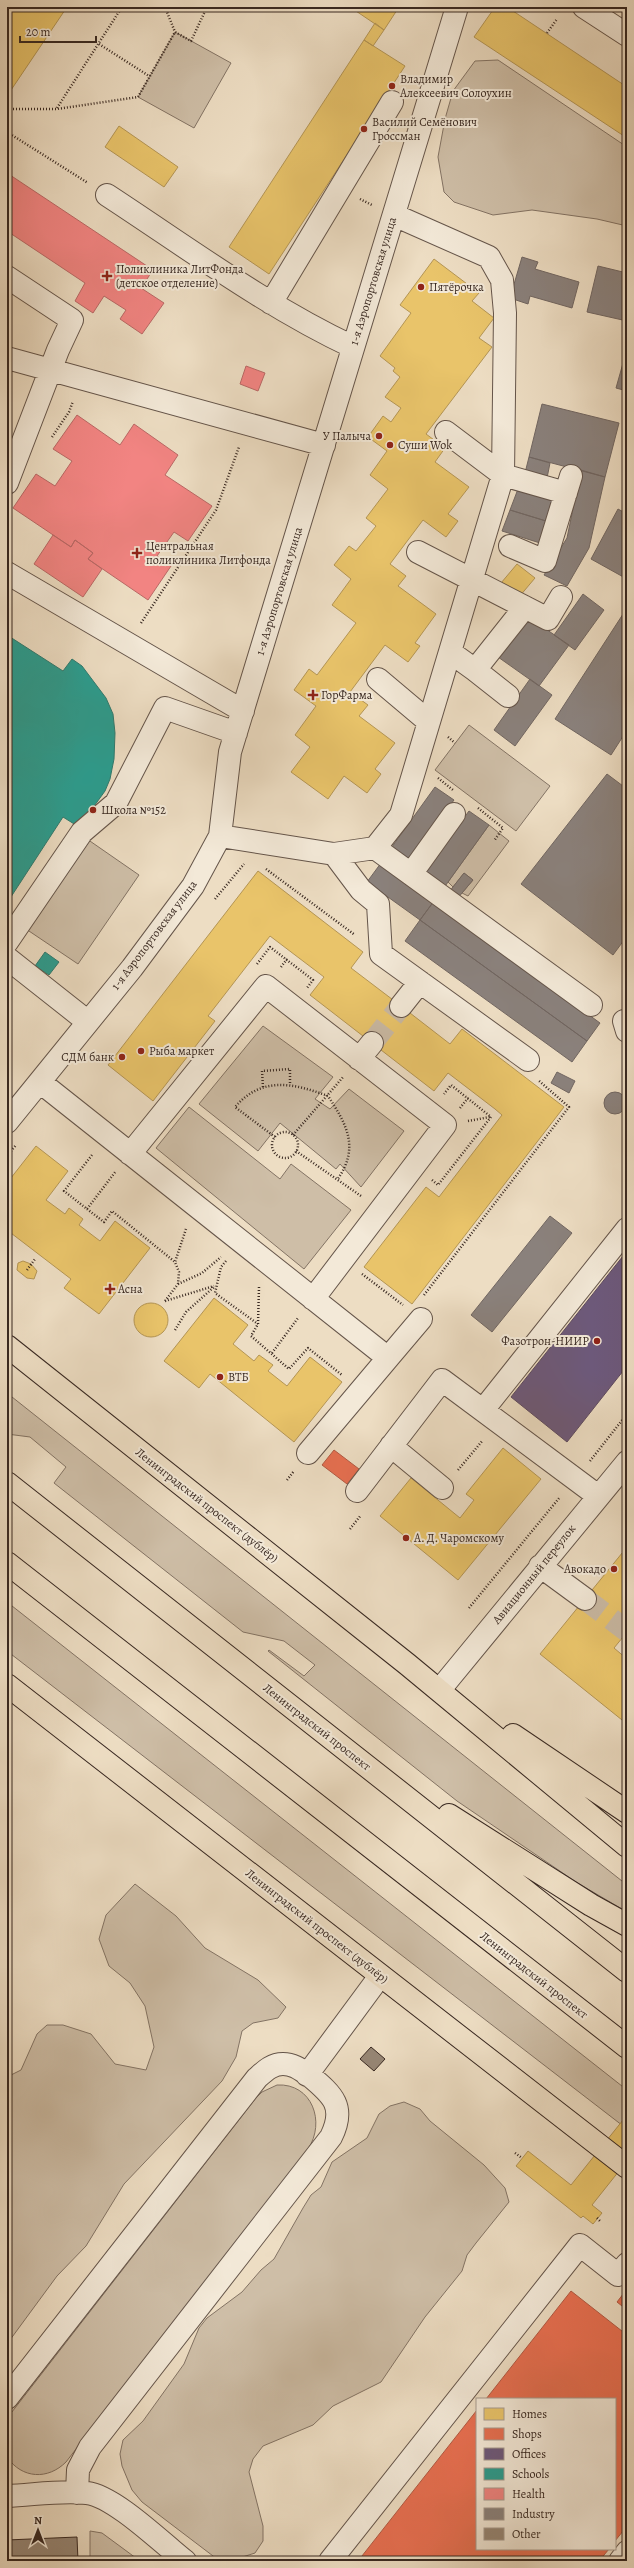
<svg xmlns="http://www.w3.org/2000/svg" width="634" height="2568" font-family="Alegreya,serif">
<style>
.green{fill:#cebea7;stroke:#837364}
.homes{fill:#e9c46a;stroke:#b49554}
.shops{fill:#e76f51;stroke:#b25a43}
.offices{fill:#6d597a;stroke:#5d4a5f}
.schools{fill:#2a9d8f;stroke:#2e7a6e}
.health{fill:#f28482;stroke:#ba6865}
.industry{fill:#8a817c;stroke:#716661}
.building{fill:#968675;stroke:#382821}
.lines{fill:none;stroke-linecap:round;stroke-linejoin:round}
.minor-tunnel{stroke:#c9b9a3;stroke-width:22;stroke-dasharray:22 11;stroke-linecap:butt}
.minor-casing{stroke:#65554a;stroke-width:24}
.major-casing{stroke:#382821;stroke-width:24}
.path{stroke:#382821;stroke-width:2.5;stroke-dasharray:1 2;stroke-linecap:butt}
.minor{stroke:#f3e9d8;stroke-width:22}
.major{stroke:#edddc3;stroke-width:22}
.poi-dot{fill:#8f2418;stroke:#f3e9d8;stroke-width:1.5}
.labels{text-anchor:middle;stroke-width:4;stroke-linejoin:round;paint-order:stroke}
.poi-label{font-size:12px;fill:#382821;stroke:#f3e9d8;text-anchor:start}
.street-label{font-size:12px;fill:#382821;stroke:#f3e9d8}
</style>
<rect width="100%" height="100%" fill="#edddc3"/>
<filter id="stains"><feTurbulence type="fractalNoise" baseFrequency=".005" numOctaves="4"/><feColorMatrix values="0 0 0 0 .2 0 0 0 0 .09 0 0 0 0 .02 0 0 0 .5 -.17"/></filter>
<radialGradient id="worn" r=".72"><stop offset=".6" stop-color="#630" stop-opacity="0"/><stop offset="1" stop-color="#630" stop-opacity=".3"/></radialGradient>
<!-- green -->
<path class="green" d="M175 32 231 63 194 128 138 97Z
M498 60 627 147V226L597 219 532 210 493 215 454 202 444 192 438 157 445 119 453 91 475 61Z
M469 725 550 786 516 831 435 770Z
M489 825 509 841 468 896 462 893 473 880 464 873 453 887 448 882Z
M87 839 139 875 78 964 26 929Z
M263 1026 333 1077 315 1099 330 1109 349 1089 404 1131 361 1187 340 1164 336 1169 280 1123 258 1151 199 1104Z
M189 1107 280 1179 291 1164 351 1210 304 1269 156 1148Z
M7 1393 627 1885V1912L576 1882 457 1801 268 1651 269 1650 304 1676 315 1665 284 1641 243 1632 54 1483 66 1467 30 1437 7 1434Z
M7 1602 627 2090V2129L7 1651Z
M135 1884 176 1916 205 1948 258 1980 286 2007 278 2018 253 2023 242 2031 236 2057 222 2081 124 2184 86 2246 57 2276 7 2344V2077L21 2070 37 2034 47 2025H63L91 2034 115 2064 146 2070 154 2047 145 2006 130 1983 109 1966 99 1939 106 1915Z
M277 2085C312 2083 326 2122 308 2149L66 2462C48 2480 22 2479 7 2457L8 2417 256 2098 262 2092Z
M404 2102 420 2109 430 2121 484 2165 505 2188 509 2202 476 2243 467 2255 462 2271 425 2317 381 2382 333 2406 313 2425 263 2446 253 2459 249 2472 263 2526V2541L255 2553 230 2561 217 2559 142 2502 132 2490 122 2466 120 2454 123 2440 143 2421 184 2364 199 2328 207 2318 242 2292 261 2270 274 2259 303 2208 311 2195 321 2187 332 2162 367 2138 379 2114 390 2106Z
M90 2531 102 2533 140 2561H90Z"/>
<!-- homes -->
<path class="homes" d="M7 7H67L7 96Z
M350 7H399L384 30Z
M495 7H507L627 87V138L474 37Z
M375 23 384 30 373 46 364 40Z
M364 40 405 66 269 274 229 247Z
M119 126 178 167 164 187 105 147Z
M434 259 479 293 472 301 494 318 479 338 492 347 426 434 445 448 435 462 469 487 448 514 458 521 446 537 423 520 390 564 406 576 398 586 436 614 415 643 420 646 408 662 385 645 350 692 368 705 359 716 395 743 375 769 381 774 367 793 344 776 328 799 291 772 310 747 295 735 316 706 294 690 309 669 317 675 356 623 332 605 351 579 334 565 349 546 356 551 376 526 366 518 388 489 370 475 387 451 368 437 383 416 391 422 401 408 385 397 400 377 393 371 395 368 380 356 411 313 400 305Z
M517 564 535 578 519 597 501 583Z
M258 871 363 952 351 968 401 1006 450 1044 462 1029 564 1107 412 1304 364 1267 426 1187 439 1197 502 1115 495 1109 448 1073 434 1091 310 995 324 977 270 936 208 1016 215 1021 153 1101 108 1065Z
M36 1146 68 1171 46 1200 65 1214 69 1208 83 1219 79 1225 100 1241 115 1221 150 1248 99 1314 64 1288 71 1279 7 1230V1183Z
M23 1261 31 1264 37 1271 34 1279 27 1278 17 1270 18 1263Z
M214 1298 248 1325 233 1344 254 1361 259 1355 273 1365 268 1371 287 1386 310 1357 342 1382 294 1442 210 1374 199 1388 164 1361Z
M134 1320a17 17 0 1 1 34 0a17 17 0 1 1-34 0Z
M503 1448 541 1479 458 1580 380 1516 411 1478 460 1518 474 1500 466 1494Z
M627 1547V1632L614 1648 627 1659V1724L540 1654Z
M627 2115V2161L592 2205 602 2213 593 2224 583 2216 581 2218 516 2166 528 2151 571 2185Z"/>
<!-- shops -->
<path class="shops" d="M334 1450 359 1469 347 1484 322 1465Z
M627 2289V2310L617 2302Z
M571 2291 627 2335V2526L615 2541V2399H486Z
M477 2410V2549H609L599 2561H358Z"/>
<!-- offices -->
<path class="offices" d="M627 1251V1366L567 1442 511 1397Z"/>
<!-- schools -->
<path class="schools" d="M7 635 63 671 72 659 82 666 106 698 113 714 115 733 114 759 110 779 105 791 79 827 63 817 7 903Z
M45 952 59 962 49 975 35 966Z"/>
<!-- health -->
<path class="health" d="M7 173 153 270 141 288 164 303 142 334 120 319 126 310 104 296 93 313 75 301 85 283 7 231Z
M246 366 265 373 258 391 240 384Z
M77 415 120 445 134 424 178 455 165 475 212 506 188 541 174 532 157 556 171 566 148 600 88 559 93 553 75 540 71 547 13 508 36 474 55 486 72 461 53 449Z
M53 535 71 547 75 540 93 553 88 559 102 569 83 597 34 564Z"/>
<!-- industry -->
<path class="industry" d="M522 257 538 262 535 269 579 282 572 308 530 296 528 304 510 298Z
M598 266 627 273V321L587 312Z
M627 349V391L616 388Z
M542 404 619 423 605 477 529 457Z
M529 457 550 463 547 478 525 473Z
M581 470 605 477 589 548 567 586 544 575 567 538Z
M518 489 553 501 546 521 510 510Z
M618 509 627 514V579L591 559Z
M510 510 546 521 540 543 502 531Z
M583 594 604 610 575 650 554 635Z
M625 611 627 613V730L611 755 555 719Z
M527 616 569 645 539 686 498 657Z
M530 679 552 695 515 746 494 730Z
M607 774 627 789V936L613 955 521 884Z
M435 787 454 800 407 865 389 851Z
M469 811 489 825 443 889 422 874Z
M381 863 434 901 420 920 367 882Z
M464 873 473 880 457 899 449 892Z
M434 901 600 1023 587 1041 420 920Z
M420 920 587 1041 572 1062 405 941Z
M557 1072 575 1081 569 1093 551 1083Z
M604 1103a11 11 0 1 1 22 0a11 11 0 1 1-22 0Z
M550 1216 572 1233 492 1332 471 1315Z"/>
<!-- building -->
<path class="building" d="M371 2047 385 2059 374 2071 360 2059Z
M77 2537 78 2561H7V2540Z"/>
<g class="lines">
<!-- minor-tunnel -->
<path class="minor-tunnel" d="M372 1043 401 1006
M585 1599 627 1631"/>
<defs>
<path id="minor" d="M584 7 627 35
M107 195C188 248 266 306 353 347
M7 277 72 320 58 350 7 483
M271 303 392 102
M7 358 324 445
M446 432 503 475 566 493
M510 546 545 561 571 476
M418 552 548 619 561 597
M7 573 243 711
M450 652 475 670 525 607
M475 670 508 696
M378 679 429 722
M220 836 334 854 375 848 401 815 503 475 505 313 502 280 489 257 394 215
M375 848 591 1005
M334 854 361 890 378 904 381 954 528 1060
M411 874 454 814
M7 942 82 832 116 803 165 708 236 733
M7 958 88 1022
M401 1006 420 982
M624 1021 627 1031
M359 1059 372 1043
M40 1082 388 1358 308 1453
M7 1122 132 968 193 886 220 836 230 752 457 7
M130 1154 266 986 445 1125 313 1299
M388 1358 421 1319
M483 1410 627 1229
M391 1446 442 1488
M357 1491 442 1380 598 1496
M540 1566 585 1599
M442 1687 627 1462
M307 2075 380 1976
M7 2398 257 2078C265 2071 272 2064 283 2064 294 2064 301 2070 310 2076 333 2095 346 2107 331 2137L90 2447 78 2470 77 2493
M7 2496C33 2495 61 2490 87 2493 114 2496 162 2543 185 2561
M330 2561 580 2245 618 2275 627 2264
M620 2561 627 2552"/>
<path id="major" d="M7 1346 407 1664 627 1846
M7 1483 627 1971
M7 1563 627 2047
M7 1685 627 2167
M513 1735 627 1812
M449 1815 591 1905 627 1925"/>
</defs>
<!-- minor casing -->
<use href="#minor" class="minor-casing"/>
<!-- major casing -->
<use href="#major" class="major-casing"/>
<!-- path -->
<path class="path" d="M165 7 175 32
M547 33 557 19
M99 44 149 76
M625 85 627 83
M57 108 122 7
M7 109H57L138 97 175 32 191 41 207 7
M7 132 88 183
M360 199 372 205
M52 437 69 412 73 401
M141 623 216 510 239 447
M448 737 455 743
M438 778 453 790
M478 808 503 828 494 841
M266 869 355 935
M215 899 244 864
M257 964 270 947 313 980 307 988
M281 967 287 959
M263 1087 262 1071 290 1069V1084
M460 1108 468 1098
M468 1121 490 1117
M272 1145a13 13 0 1 1 26 0a13 13 0 1 1-26 0Z
M293 1135 344 1076
M275 1137 235 1107C262 1076 293 1083 328 1096 347 1125 360 1148 337 1180
M296 1151 361 1196
M92 1155 64 1191 87 1209 116 1171
M7 1156 16 1145
M432 1180 438 1185 491 1117 451 1085 444 1094
M87 1209 104 1222 112 1211 175 1262
M226 1261 221 1267 215 1293 258 1324
M27 1270 35 1259
M362 1274 403 1305
M178 1284 202 1273 221 1257
M259 1287 258 1324 251 1336 289 1369 308 1348 342 1375
M424 1295 569 1107 538 1080
M165 1301 178 1284 179 1272 175 1262 186 1229
M165 1301 214 1286
M175 1330 186 1312 215 1286
M272 1353 298 1318
M590 1461 627 1414
M458 1470 483 1440
M287 1480 294 1471
M350 1529 361 1515
M469 1608 560 1497
M515 2153 522 2158
M597 2218 601 2222"/>
<!-- minor -->
<use href="#minor" class="minor"/>
<!-- major -->
<use href="#major" class="major"/>
</g>
<!-- markers -->
<g class="poi-dot">
<circle cx="392" cy="86" r="4"/>
<circle cx="364" cy="129" r="4"/>
<path d="M105 270h4v4h4v4h-4v4h-4v-4h-4v-4h4z"/>
<circle cx="421" cy="287" r="4"/>
<circle cx="379" cy="436" r="4"/>
<circle cx="390" cy="445" r="4"/>
<path d="M135 547h4v4h4v4h-4v4h-4v-4h-4v-4h4z"/>
<path d="M311 689h4v4h4v4h-4v4h-4v-4h-4v-4h4z"/>
<circle cx="93" cy="810" r="4"/>
<circle cx="141" cy="1051" r="4"/>
<circle cx="122" cy="1057" r="4"/>
<path d="M108 1283h4v4h4v4h-4v4h-4v-4h-4v-4h4z"/>
<circle cx="597" cy="1341" r="4"/>
<circle cx="220" cy="1377" r="4"/>
<circle cx="406" cy="1538" r="4"/>
<circle cx="614" cy="1569" r="4"/>
</g>
<g class="labels">
<!-- poi labels -->
<g class="poi-label">
<text x="400" y="83">Владимир<tspan x="400" dy="14">Алексеевич Солоухин</tspan></text>
<text x="372" y="126">Василий Семёнович<tspan x="372" dy="14">Гроссман</tspan></text>
<text x="116" y="273">Поликлиника ЛитФонда<tspan x="116" dy="14">(детское отделение)</tspan></text>
<text x="429" y="291">Пятёрочка</text>
<text x="371" y="440" text-anchor="end">У Палыча</text>
<text x="398" y="449">Суши Wok</text>
<text x="146" y="550">Центральная<tspan x="146" dy="14">поликлиника Литфонда</tspan></text>
<text x="321" y="699">ГорФарма</text>
<text x="101" y="814">Школа №152</text>
<text x="149" y="1055">Рыба маркет</text>
<text x="114" y="1061" text-anchor="end">СДМ банк</text>
<text x="118" y="1293">Асна</text>
<text x="589" y="1345" text-anchor="end">Фазотрон-НИИР</text>
<text x="228" y="1381">ВТБ</text>
<text x="414" y="1542">А. Д. Чаромскому</text>
<text x="606" y="1573" text-anchor="end">Авокадо</text>
</g>
<!-- street labels -->
<g class="street-label">
<text transform="translate(373 281) rotate(-73)" y="4">1-я Аэропортовская улица</text>
<text transform="translate(279 591) rotate(-73)" y="4">1-я Аэропортовская улица</text>
<text transform="translate(154 935) rotate(-53)" y="4">1-я Аэропортовская улица</text>
<text transform="translate(207 1505) rotate(38)" y="4">Ленинградский проспект (дублёр)</text>
<text transform="translate(534 1574) rotate(-51)" y="4">Авиационный переулок</text>
<text transform="translate(317 1727) rotate(38)" y="4">Ленинградский проспект</text>
<text transform="translate(317 1926) rotate(38)" y="4">Ленинградский проспект (дублёр)</text>
<text transform="translate(534 1975) rotate(38)" y="4">Ленинградский проспект</text>
</g>
</g>
<!-- margin -->
<rect width="634" height="2568" fill="none" stroke="#edddc3" stroke-width="24"/>
<rect x="8" y="8" width="618" height="2552" fill="none" stroke="#382821" stroke-width="2"/>
<rect x="12" y="12" width="610" height="2544" fill="none" stroke="#382821"/>
<!-- legend -->
<rect x="476" y="2398" width="140" height="152" fill="#f3e9d8" stroke="#a89c8f"/>
<rect x="484" y="2408" width="20" height="12" fill="#e9c46a" stroke="#a89c8f"/>
<text x="512" y="2418" font-size="12" fill="#382821">Homes</text>
<rect x="484" y="2428" width="20" height="12" fill="#e76f51" stroke="#a89c8f"/>
<text x="512" y="2438" font-size="12" fill="#382821">Shops</text>
<rect x="484" y="2448" width="20" height="12" fill="#6d597a" stroke="#a89c8f"/>
<text x="512" y="2458" font-size="12" fill="#382821">Offices</text>
<rect x="484" y="2468" width="20" height="12" fill="#2a9d8f" stroke="#a89c8f"/>
<text x="512" y="2478" font-size="12" fill="#382821">Schools</text>
<rect x="484" y="2488" width="20" height="12" fill="#f28482" stroke="#a89c8f"/>
<text x="512" y="2498" font-size="12" fill="#382821">Health</text>
<rect x="484" y="2508" width="20" height="12" fill="#8a817c" stroke="#a89c8f"/>
<text x="512" y="2518" font-size="12" fill="#382821">Industry</text>
<rect x="484" y="2528" width="20" height="12" fill="#968675" stroke="#a89c8f"/>
<text x="512" y="2538" font-size="12" fill="#382821">Other</text>
<!-- north arrow -->
<g transform="translate(38 2530)" stroke="#f3e9d8" stroke-width="3" paint-order="stroke">
<path d="M0-3L7 15L0 10L-7 15Z" fill="#382821"/>
<text y="-6" font-size="11" font-weight="bold" text-anchor="middle" fill="#382821">N</text>
</g>
<!-- scale -->
<path d="M20 36v6h76v-6" fill="none" stroke="#382821" stroke-width="2"/>
<text x="26" y="36" font-size="12" fill="#382821" stroke="#f3e9d8" stroke-width="3" paint-order="stroke">20 m</text>
<rect width="100%" height="100%" filter="url(#stains)"/>
<rect width="100%" height="100%" fill="url(#worn)"/>
</svg>
